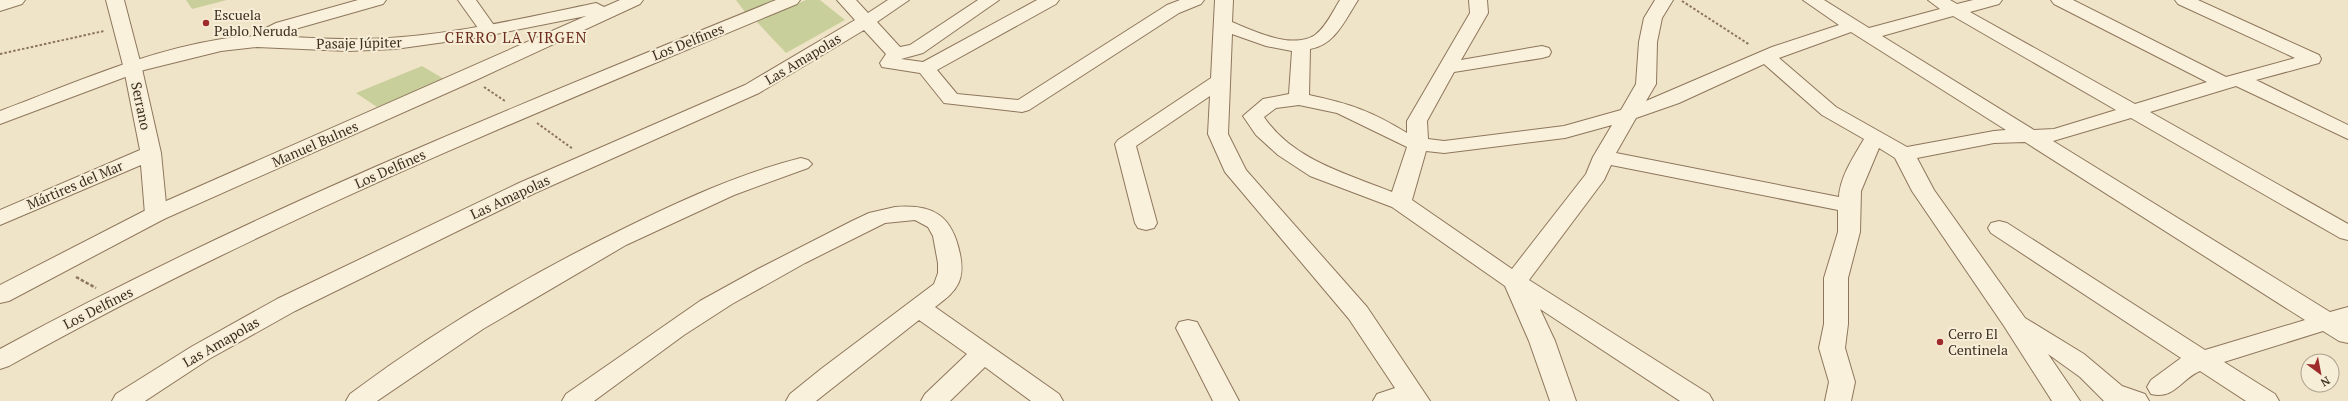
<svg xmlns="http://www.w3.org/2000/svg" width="2348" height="401" font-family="'PT Serif',serif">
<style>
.green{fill:#c9cf9b}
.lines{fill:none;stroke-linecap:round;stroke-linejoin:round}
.minor-casing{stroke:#8d765c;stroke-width:2}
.tertiary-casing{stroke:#8d765c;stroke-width:2}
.path-far1{stroke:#8d765c;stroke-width:2;stroke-dasharray:2.5 2;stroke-linecap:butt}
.path{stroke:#8d765c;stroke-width:2.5;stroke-dasharray:3.5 2;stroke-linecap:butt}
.minor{fill:#faf1dc;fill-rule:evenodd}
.tertiary{fill:#faf1dc;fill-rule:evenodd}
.poi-dot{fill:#9e2a2b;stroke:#f7eed8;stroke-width:1.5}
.labels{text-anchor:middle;stroke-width:4;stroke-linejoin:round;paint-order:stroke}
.poi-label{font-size:14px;fill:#3d2e20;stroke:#f7eed8;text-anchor:start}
.street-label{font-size:14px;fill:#3d2e20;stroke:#f7eed8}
.neighbourhood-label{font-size:15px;letter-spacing:1px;fill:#6b2e1e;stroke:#f7eed8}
</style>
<rect width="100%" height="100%" fill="#f0e4c8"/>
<!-- green -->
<path class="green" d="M186 0H227L192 9Z
M736 0H775L745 12Z
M806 0H820L845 20 786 53 756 21Z
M422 66 444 79 377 107 356 93Z"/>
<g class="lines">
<defs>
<path id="minor" d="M0 0H25L22 4 0 11Z
M106 0H124L142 69 161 153 167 214 164 219 156 221 148 219 145 214 141 165 0 225V210L140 150 124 69Z
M358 0H386L383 4 288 31 277 37 270 46H258L255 42 264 29 276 23Z
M458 0H476L498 31 495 35H483Z
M776 0H800L797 4C530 115 262 224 9 366L0 369V349C249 213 513 107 776 0Z
M837 0H856L868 13 888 0H909L877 22 900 47 910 45 978 0H999L923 53 901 59 923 62 1037 0H1059L1056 4 937 70 957 94 1018 100 1167 5 1180 0H1204L1201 4 1179 13 1029 110 1022 112 944 103 920 73 882 67 880 63 886 54 864 30 759 93 535 193 295 311 209 359 145 401H112L116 394 191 347 277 299 519 183 745 85 855 20Z
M1215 0H1233L1232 22C1254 31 1292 50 1315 35 1326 27 1333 11 1340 0H1358C1345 20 1335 45 1310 49L1309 95C1351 104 1371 111 1407 133V121L1470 13 1469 0H1487L1488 13 1461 60 1542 46 1549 48 1551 52 1549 56 1542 58 1454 72 1427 121 1428 139 1444 141 1564 126 1621 110 1636 84 1639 42 1644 18 1655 0H1673L1662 18 1657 42 1656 84 1646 101 1772 47 1839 25 1803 0H1824L1869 28 1940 9 1928 0H1950L1957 4 1973 0H2002L1999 4 1970 12 2135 104 2207 82 2054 4 2051 0H2073L2226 77 2295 58 2178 4 2175 0H2198L2319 55 2321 59 2319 63 2256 80 2348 125V139L2236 86 2150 112 2348 224V240L2340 238 2131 118 2053 141 2330 312 2348 307V343L2339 341 2323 331 2224 362 2275 394 2279 401H2246L2200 371C2181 379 2174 400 2151 394L2147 387 2151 380 2181 358 1991 233 1988 228 1991 223 1999 221 2007 223 2205 350 2305 320 2025 142 1994 143 1917 158 1934 190 2025 318 2084 354 2122 386 2145 394 2149 401H2104L2080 377 2048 354 2080 401H2052L2004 326 1912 191 1895 158 1879 148 1861 191 1860 232 1848 278V324L1845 348 1855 382 1851 401H1825L1829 382 1819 348 1824 324V278L1838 232V210L1611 165 1604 180 1529 280 1709 394 1713 401H1680L1540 309 1555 341 1576 401H1550L1529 341 1505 286 1392 207 1310 176 1278 155 1256 135 1243 116 1263 99 1289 94 1292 51 1266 46 1232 34 1228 134 1246 170 1367 307 1430 401H1373L1377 394 1395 388 1349 319 1225 172 1208 134 1210 96 1136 146 1157 223 1154 228 1146 230 1138 228 1135 223 1115 144 1118 140 1211 78ZM1953 16 2116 110 2054 129 2034 130 1882 36ZM1851 32 2006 130 1994 131 1907 147 1836 107 1779 58ZM1764 64 1822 115 1864 139C1854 156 1840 177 1839 197L1616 153 1636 118 1679 103ZM1299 105 1337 113 1407 147 1392 192C1347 174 1293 160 1264 117L1276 108ZM1612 125 1593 157 1586 174 1512 269 1412 200 1426 151 1444 153 1565 138Z
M801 158 808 160 812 164 808 168 734 195 626 245 483 329 377 401H346L350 394C436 330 530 274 627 227 682 200 741 173 801 158Z
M895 207C933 204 952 215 960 254 962 264 963 274 958 284 953 294 944 300 935 307L1059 394 1063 401H1031L985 367 950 401H921L925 394 967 354 919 320 816 401H786L790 394 821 369 934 284 938 273V263L933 236 928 227 915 220 885 223 805 263 732 304 684 335 594 401H562L566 394 700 301 758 269 852 221 869 213Z
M1188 320 1197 322 1239 401H1213L1176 328 1179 322Z"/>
<path id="tertiary" d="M620 0H643L640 4 476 80 164 219 9 301 0 303V285L148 209 586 16 481 37 395 49 348 51 257 47 221 51 144 70 0 124V111C72 84 145 51 222 39 270 32 318 41 366 39 444 37 520 19 596 3L604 7Z"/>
</defs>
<!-- minor casing -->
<use href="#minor" class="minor-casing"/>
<!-- tertiary casing -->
<use href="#tertiary" class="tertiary-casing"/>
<!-- path-far1 -->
<path class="path-far1" d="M1682 1 1750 45
M0 54 104 31
M484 87 505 101
M537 123 573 149"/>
<!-- path -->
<path class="path" d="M76 277 96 288"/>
<!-- minor -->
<use href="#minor" class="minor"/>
<!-- tertiary -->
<use href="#tertiary" class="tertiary"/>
</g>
<!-- markers -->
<g class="poi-dot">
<circle cx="206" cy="23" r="4"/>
<circle cx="1940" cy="342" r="4"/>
</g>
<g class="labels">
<!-- poi labels -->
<g class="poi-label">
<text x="214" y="20">Escuela<tspan x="214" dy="16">Pablo Neruda</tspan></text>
<text x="1948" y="339">Cerro El<tspan x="1948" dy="16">Centinela</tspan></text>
</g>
<!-- street labels -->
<g class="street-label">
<text transform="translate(688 42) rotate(-22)" y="5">Los Delfines</text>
<text transform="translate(359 43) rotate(-1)" y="5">Pasaje Júpiter</text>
<text transform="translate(803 59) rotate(-31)" y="5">Las Amapolas</text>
<text transform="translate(141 106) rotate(78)" y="5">Serrano</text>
<text transform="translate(315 144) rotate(-24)" y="5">Manuel Bulnes</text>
<text transform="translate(390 169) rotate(-24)" y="5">Los Delfines</text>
<text transform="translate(75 185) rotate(-23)" y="5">Mártires del Mar</text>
<text transform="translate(510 197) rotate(-25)" y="5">Las Amapolas</text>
<text transform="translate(98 308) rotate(-27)" y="5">Los Delfines</text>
<text transform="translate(221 342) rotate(-30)" y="5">Las Amapolas</text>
</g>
<!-- neighbourhood labels -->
<g class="neighbourhood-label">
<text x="516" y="43">CERRO LA VIRGEN</text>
</g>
</g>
<!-- north arrow -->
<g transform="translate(2320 373) rotate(148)"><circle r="19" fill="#f7eed8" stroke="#ada18e"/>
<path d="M0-3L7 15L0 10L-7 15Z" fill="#9e2a2b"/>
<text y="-6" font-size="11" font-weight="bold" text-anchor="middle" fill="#3d2e20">N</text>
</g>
</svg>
